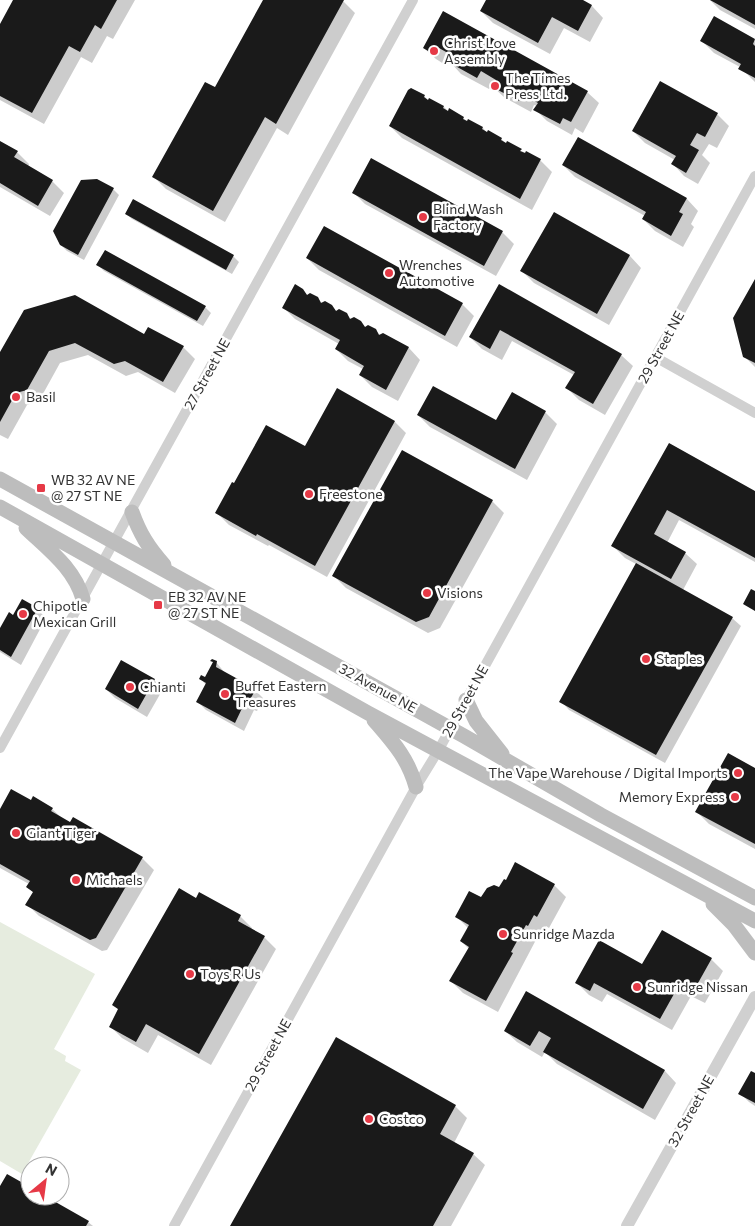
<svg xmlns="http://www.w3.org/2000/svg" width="755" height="1226" font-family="Commissioner,sans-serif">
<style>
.grass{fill:#e6ecdf}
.shadow{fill:#0003}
.building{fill:#1a1a1a}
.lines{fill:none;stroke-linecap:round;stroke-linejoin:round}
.minor{stroke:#d0d0d0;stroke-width:10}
.tertiary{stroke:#d0d0d0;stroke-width:12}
.secondary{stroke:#bdbdbd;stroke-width:15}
.poi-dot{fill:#e63946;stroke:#fff;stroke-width:2}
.labels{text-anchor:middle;stroke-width:5;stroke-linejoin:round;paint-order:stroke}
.poi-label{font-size:14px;fill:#333;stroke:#fff;text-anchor:start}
.street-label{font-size:14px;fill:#333;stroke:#fff}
</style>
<rect width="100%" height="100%" fill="#fff"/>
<!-- grass -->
<path class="grass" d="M0 922 95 974 54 1049 66 1056 65 1061 81 1070 22 1174 0 1161Z"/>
<!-- shadow -->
<path class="shadow" d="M15 0H135L113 39 107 36 92 63 81 57 44 124 0 100V27Z
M265 0H342L355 13 288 135 277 128 225 222 166 189 154 177 216 89Z
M487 0H581L592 6 603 18 590 42 564 28 550 54 493 23 481 11Z
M710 0H755V29L720 10Z
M444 12 587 92 599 103 583 133 575 128 572 135 547 121 535 109 537 106 534 105 531 112 505 98 493 87 495 83 493 82 489 89 461 74 451 63 454 60 451 59 447 66 436 59 424 48Z
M715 18 755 40V82L740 67 714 53 702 41Z
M411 89 424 96 429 101 430 99 444 107 449 112 463 118 468 122 469 121 483 128 487 133 501 139 507 144 540 160 552 172 532 210 402 138 390 126Z
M717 114 729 126 717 148 709 144 702 155 710 163 698 184 684 176 673 164 675 160 645 143 633 131Z
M0 142 17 152 29 164 28 167 52 181 64 193 50 216 0 187Z
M563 165 687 199 698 211 691 224 694 227 683 247 655 231 643 219 645 216 575 177Z
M113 189 119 195 84 260 67 251 61 245Z
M353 192 502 232 514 244 496 276 365 204Z
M126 214 233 256 239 262 232 274 132 219Z
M554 214 630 256 641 268 609 325 534 283 522 271Z
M324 227 462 304 474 316 457 347 319 270 307 258Z
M98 265 205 307 211 313 203 326 104 271Z
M755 282V367L744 356Z
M499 286 621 355 633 366 605 415 579 400 567 388 574 375 512 341 502 360 482 349 470 337Z
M302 290 308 296 317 298 323 304 331 306 337 312 346 314 352 320 360 322 366 328 375 330 381 336 383 335 409 348 420 360 398 401 372 387 360 375 363 369 348 361 336 349 339 344 295 319 283 307Z
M75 297 145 336 183 347 195 359 175 393 138 372 126 376 88 355 60 363 39 401 27 405 8 439 0 435V355Z
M512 394 545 412 557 424 527 480 430 427 418 415 497 422Z
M395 422 406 433 327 577 269 545 268 546 229 525 217 513 305 448Z
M670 444 755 492V562L679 520 667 543 685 553 697 564 683 590 732 618 741 626 665 763 569 710 561 701 636 564 625 558 613 546Z
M492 501 504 513 440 628 428 633 346 588 334 576Z
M37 609 46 618 21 665 0 652V631L14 616Z
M214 662H216L225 673 255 690 264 699 257 711 254 710 244 731 206 710 197 701 206 685 201 679 205 678Z
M154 680 163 689 147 717 115 698 106 689Z
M755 769V849L709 824 697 812Z
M52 809 63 819 142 858 154 870 107 950 102 951 39 916 27 904 34 893 28 887 29 884 0 868V811Z
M554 885 566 897 549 928 546 926 540 937 538 936 498 1012 463 993 451 981 469 949 461 941 468 928 457 917 499 889Z
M200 893 240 916 252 928 251 930 264 937 276 949 211 1065 158 1035 148 1053 122 1038 110 1026 119 1010 114 1005Z
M662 932 711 959 723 971 705 1003 691 996 672 1030 607 994 602 1002 589 995 577 983 643 966Z
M527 993 665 1071 676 1083 655 1120 557 1064 545 1052 542 1057 517 1042 505 1031Z
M755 1074V1106L749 1102 740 1093Z
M455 1106 467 1118 454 1143 473 1154 485 1165 451 1226H232Z
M0 1188 30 1189V1196H43L88 1222 93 1226H0Z"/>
<!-- building -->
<path class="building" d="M13 0H117L101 29 95 25 80 52 69 46 32 113 0 96V24Z
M263 0H344L276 124 265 117 213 211 152 177 205 82 215 87Z
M486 0H583L592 5 578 31 552 17 538 43 480 11Z
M710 0H755V25Z
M443 11 588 91 571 122 563 118 560 124 533 110 538 103 522 94 519 101 492 87 496 80 481 71 477 78 450 63 455 57 439 48 435 55 423 48Z
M714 16 755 39 753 44 755 46V78L738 69 741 64 700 41Z
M660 81 718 113 705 137 697 133 690 145 699 150 686 173 671 164 676 156 632 131Z
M411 88 425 95 424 97 428 100 429 98 444 106 443 108 448 111 449 108 464 117 463 119 467 121 468 119 483 127 482 129 487 132 488 130 502 138 501 140 506 143 507 141 522 149 520 151 525 153 526 151 541 159 520 199 389 126 408 90Z
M578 137 687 198 679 212 683 214 671 236 642 219 646 212 562 165Z
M0 141 18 151 14 157 53 180 38 206 0 183Z
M371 158 503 231 484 266 352 193Z
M97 179 114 188 78 255 60 245 53 231 81 180Z
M133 199 234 255 226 270 125 214Z
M554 212 630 255 597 314 520 271Z
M324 226 463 303 445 336 306 258Z
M105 250 206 306 197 321 96 265Z
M755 279V363L743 357 733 318Z
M295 284 303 289 307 295 310 293 318 297 321 303 325 301 332 305 336 311 339 309 347 313 350 319 354 317 361 321 365 327 368 325 376 329 379 335 383 333 409 347 386 390 359 375 364 366 335 349 340 340 282 308Z
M499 284 622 354 593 404 565 388 575 372 500 330 490 349 469 337Z
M75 295 144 334 148 327 184 346 163 382 125 361 114 364 75 343 49 351 27 390 16 393 0 422V352L24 310Z
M433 386 496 420 512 392 546 411 515 469 417 415Z
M337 388 395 421 315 566 257 534 256 536 215 513 232 482 234 483 266 425 305 446Z
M669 443 755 491V558L667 510 654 534 686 552 671 579 611 546Z
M402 450 493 500 429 617 416 622 332 576Z
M636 563 733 617 656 755 559 702Z
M751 589 755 591V611L743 604Z
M22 599 38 608 11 657 0 650V628L9 612 13 615Z
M212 659 217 661 216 667 256 689 248 703 245 702 235 723 196 702 206 683 199 679 201 675 205 677 213 662 210 661Z
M121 660 155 679 138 709 105 689Z
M728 753 755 768V844L695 812Z
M11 789 31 800 33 796 53 808 51 811 70 822 73 817 143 857 96 938 90 940 25 905 33 892 26 887 30 881 0 864V809Z
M515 862 555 884 537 917 534 915 528 926 526 925 511 952 513 953 486 1001 449 981 469 947 460 941 469 925 455 917 469 891 481 897 487 888 494 885 499 887 504 879 506 880Z
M179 888 196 898 199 892 241 915 238 921 265 936 199 1054 146 1024 136 1042 109 1027 118 1009 112 1005Z
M662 930 712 958 693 992 679 985 660 1019 594 983 590 991 575 983 599 940 642 964Z
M526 991 665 1070 643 1109 543 1052 551 1038 539 1031 530 1046 504 1031Z
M336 1037 456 1105 440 1134 474 1153 433 1226H230Z
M751 1071 755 1073V1103L738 1094Z
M7 1174 30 1187V1196H45L89 1221 86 1226H0V1186Z"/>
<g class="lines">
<!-- minor -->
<path class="minor" d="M655 357 755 413
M0 748 413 0
M174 1226 416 787 438 751 755 176"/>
<!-- tertiary -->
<path class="tertiary" d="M627 1226 755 997"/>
<!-- secondary -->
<path class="secondary" d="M0 479 464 736 601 815 755 898
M0 507 368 713 755 921
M132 512C140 534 148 547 164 565
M26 528C49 550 74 568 83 599
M466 700 476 721 502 754
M374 720C393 742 408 758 416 787
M713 904 734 925 755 953"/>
</g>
<!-- markers -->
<g class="poi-dot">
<circle cx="434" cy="51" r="5"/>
<circle cx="495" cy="86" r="5"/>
<circle cx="423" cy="217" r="5"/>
<circle cx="389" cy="273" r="5"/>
<circle cx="16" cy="397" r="5"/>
<rect x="36" y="483" width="10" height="10" rx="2.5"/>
<circle cx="309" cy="494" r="5"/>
<circle cx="427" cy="593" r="5"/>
<rect x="153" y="600" width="10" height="10" rx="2.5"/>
<circle cx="23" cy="614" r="5"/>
<circle cx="646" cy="659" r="5"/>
<circle cx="130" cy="687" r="5"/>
<circle cx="225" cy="694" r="5"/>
<circle cx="738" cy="773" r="5"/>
<circle cx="735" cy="797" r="5"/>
<circle cx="16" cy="833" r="5"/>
<circle cx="76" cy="880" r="5"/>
<circle cx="503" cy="934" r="5"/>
<circle cx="190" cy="974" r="5"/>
<circle cx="637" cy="987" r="5"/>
<circle cx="369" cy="1119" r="5"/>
</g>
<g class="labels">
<!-- poi labels -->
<g class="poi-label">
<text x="444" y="48">Christ Love<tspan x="444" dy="16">Assembly</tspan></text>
<text x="505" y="83">The Times<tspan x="505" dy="16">Press Ltd.</tspan></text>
<text x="433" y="214">Blind Wash<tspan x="433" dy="16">Factory</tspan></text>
<text x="399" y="270">Wrenches<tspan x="399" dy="16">Automotive</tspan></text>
<text x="26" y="402">Basil</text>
<text x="51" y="485">WB 32 AV NE<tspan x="51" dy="16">@ 27 ST NE</tspan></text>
<text x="319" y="499">Freestone</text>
<text x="437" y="598">Visions</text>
<text x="168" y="602">EB 32 AV NE<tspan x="168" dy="16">@ 27 ST NE</tspan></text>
<text x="33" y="611">Chipotle<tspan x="33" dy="16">Mexican Grill</tspan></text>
<text x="656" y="664">Staples</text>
<text x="235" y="691">Buffet Eastern<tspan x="235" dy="16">Treasures</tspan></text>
<text x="140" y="692">Chianti</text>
<text x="728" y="778" text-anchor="end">The Vape Warehouse / Digital Imports</text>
<text x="725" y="802" text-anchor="end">Memory Express</text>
<text x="26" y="838">Giant Tiger</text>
<text x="86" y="885">Michaels</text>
<text x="513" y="939">Sunridge Mazda</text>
<text x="200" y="979">Toys R Us</text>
<text x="647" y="992">Sunridge Nissan</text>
<text x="379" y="1124">Costco</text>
</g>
<!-- street labels -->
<g class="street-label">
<text transform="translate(661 347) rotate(-61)" y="5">29 Street NE</text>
<text transform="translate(207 374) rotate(-61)" y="5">27 Street NE</text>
<text transform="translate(378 688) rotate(29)" y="5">32 Avenue NE</text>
<text transform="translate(465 701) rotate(-61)" y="5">29 Street NE</text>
<text transform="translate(268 1055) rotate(-61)" y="5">29 Street NE</text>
<text transform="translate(691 1111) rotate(-61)" y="5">32 Street NE</text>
</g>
</g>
<!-- north arrow -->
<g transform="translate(45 1181) rotate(29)"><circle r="24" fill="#ffffff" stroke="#adadad"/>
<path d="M0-4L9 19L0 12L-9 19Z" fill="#e63946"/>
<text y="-8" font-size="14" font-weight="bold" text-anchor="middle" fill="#333333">N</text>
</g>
</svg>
